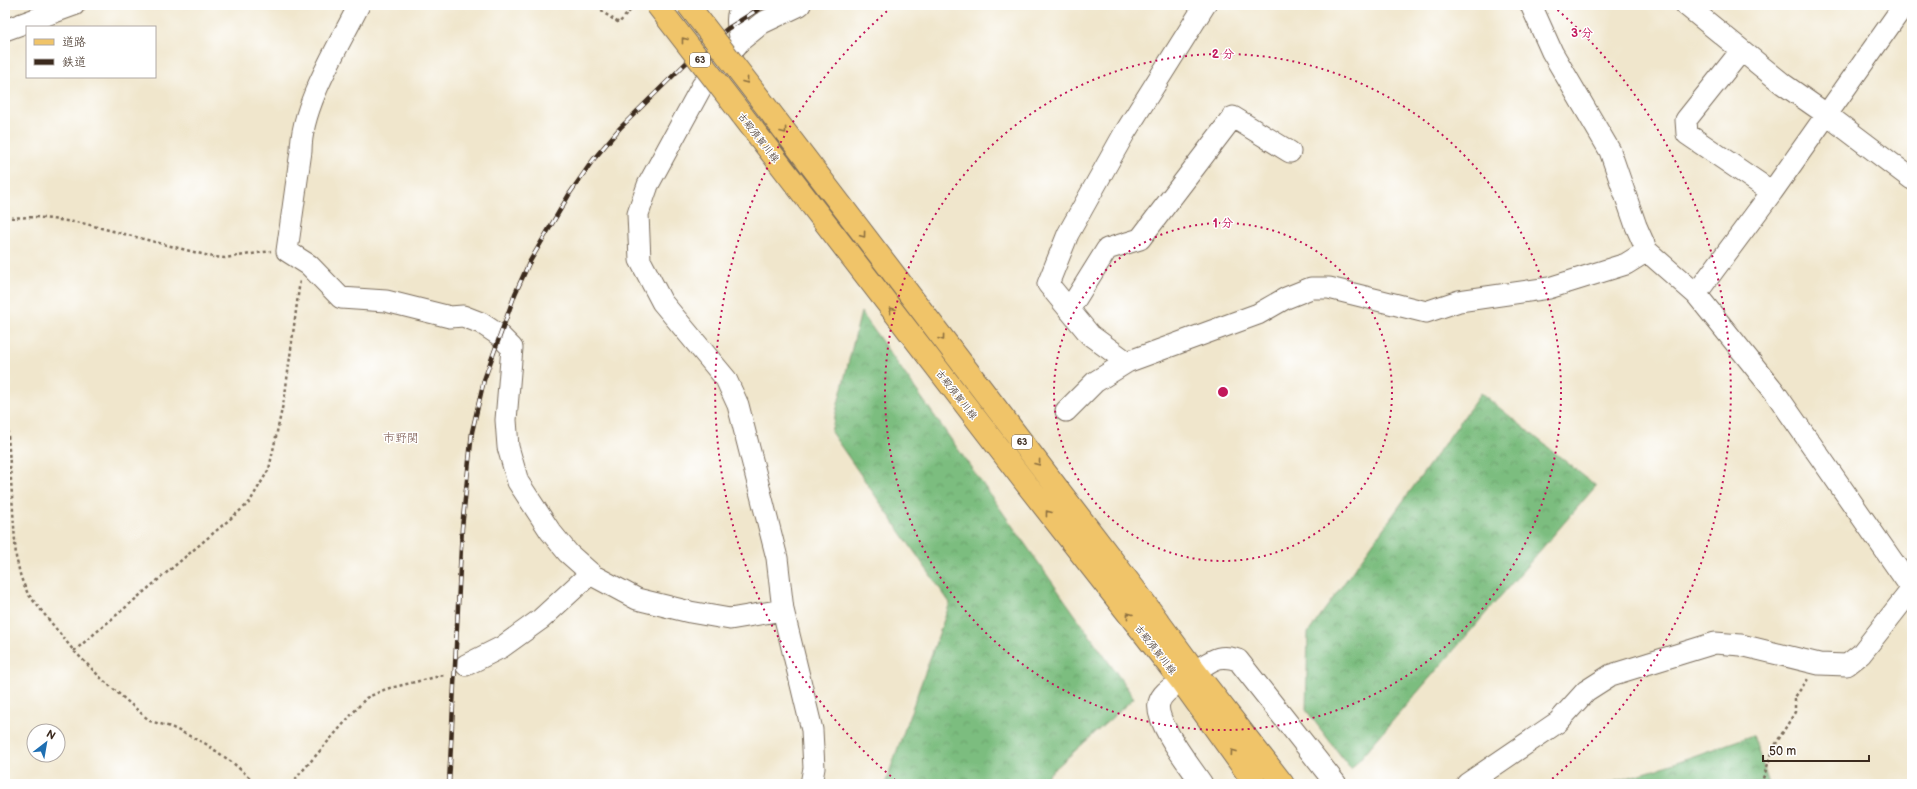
<svg xmlns="http://www.w3.org/2000/svg" width="1917" height="789" font-family="'Balsamiq Sans','Klee One',sans-serif">
<style>
.forest{fill:url(#forest-crowns);stroke:#5c744e}
.lines{fill:none;stroke-linecap:round;stroke-linejoin:round}
.minor-casing{stroke:#7a6c5b;stroke-width:23}
.major-casing{stroke:#7a6c5b;stroke-width:24}
.path{stroke:#7a6c5b;stroke-width:2.5;stroke-dasharray:3 3;stroke-linecap:butt}
.minor{stroke:#fff;stroke-width:21}
.major{stroke:#f0c469;stroke-width:22}
.rail-casing{stroke:#3b2a1e;stroke-width:4.5}
.rail{stroke:#fff;stroke-width:3;stroke-dasharray:9;stroke-linecap:butt}
.major-bridge-casing{stroke:#7a6c5b;stroke-width:24;stroke-linecap:butt}
.major-bridge{stroke:#f0c469;stroke-width:22}
.oneway{stroke:#8c6f40}
.ring{fill:none;stroke:#c2185b;stroke-width:2;stroke-dasharray:2 4}
.labels{text-anchor:middle;stroke-width:3;stroke-linejoin:round;paint-order:stroke}
.shield{fill:#fff;stroke:#766a62;stroke-width:1}
.shield-label{font-size:9px;font-weight:bold;fill:#3b2a1e}
.street-label{font-size:10px;fill:#3b2a1e;stroke:#fff}
.quarter-label{font-size:12px;fill:#79564d;stroke:#fff}
.centre{fill:#c2185b;stroke:#fff;stroke-width:2}
.ring-label{font-size:12px;text-anchor:middle;font-weight:bold;fill:#c2185b;stroke:#fff;stroke-width:3;stroke-linejoin:round;paint-order:stroke}
</style>
<defs>
<pattern id="forest-crowns" width="20" height="18" patternUnits="userSpaceOnUse"><rect width="20" height="18" fill="#7cbd7f"/><path d="M2 6a3 3 0 1 1 6 0M12 15a3 3 0 1 1 6 0" fill="none" stroke="#679a67"/></pattern>
</defs>
<rect width="100%" height="100%" fill="#fff"/>
<filter id="ink" filterUnits="userSpaceOnUse"><feTurbulence type="fractalNoise" baseFrequency=".025" numOctaves="2"/><feDisplacementMap in="SourceGraphic" scale="8" xChannelSelector="R" yChannelSelector="G"/><feConvolveMatrix kernelMatrix="1 2 1 2 8 2 1 2 1" color-interpolation-filters="sRGB"/></filter>
<filter id="wash" filterUnits="userSpaceOnUse"><feTurbulence type="fractalNoise" baseFrequency=".012" numOctaves="4" result="noise"/><feDisplacementMap in="SourceGraphic" scale="16" xChannelSelector="R" yChannelSelector="G"/><feGaussianBlur stdDeviation="0.9" result="paint"/><feColorMatrix in="noise" values="0 0 0 0 0 0 0 0 0 0 0 0 0 0 0 0 0 1.4 0 .05"/><feComposite in="paint" operator="in"/></filter>
<g filter="url(#wash)">
<rect width="100%" height="100%" fill="#f0e6cc"/>
<!-- forest -->
<path class="forest" d="M861 312 1134 698 1038 784H885L950 603 831 432Z
M1481 393 1596 486 1351 769 1306 710 1308 633Z
M1753 735 1769 784H1606L1654 770Z"/>
</g>
<g filter="url(#ink)">
<g class="lines">
<defs>
<path id="minor" d="M359 5C339 46 301 105 301 151L287 251 309 265 341 298 386 301 450 317 463 316 481 323 499 335 512 348 506 420 508 447 518 482 550 531 568 553 594 576 637 599 690 612 730 619 783 610
M800 5 762 23 741 40 702 86 648 185 638 214 640 260 662 302 726 379 738 405 777 558 783 610 812 730 814 768 811 784
M1686 5 1783 84 1826 114 1912 179
M5 30 74 5
M741 40C738 28 734 15 743 5
M1741 51 1686 120 1687 134 1772 192
M1696 294 1772 192 1904 5
M1069 310 1107 249 1140 239 1233 117 1290 152
M1127 362 1090 335 1048 284 1068 234 1124 134 1205 5
M1066 411 1095 382 1127 362 1258 314 1286 298 1311 288H1329L1426 312 1459 301 1549 288 1626 264 1647 251
M466 665 502 647 541 619 591 573
M1195 671C1212 661 1218 653 1238 660L1336 784
M1181 681C1173 687 1162 692 1159 703 1154 722 1191 767 1202 784
M1467 784 1558 722 1586 691 1611 675 1715 643 1741 645 1819 664 1847 665 1861 654 1912 589 1774 391 1696 294 1647 251 1636 226 1610 151 1552 52 1531 5"/>
<path id="major" d="M761 100 1136 591 1195 671 1283 784
M742 115 1031 490 1181 681 1255 784"/>
</defs>
<!-- minor casing -->
<use href="#minor" class="minor-casing"/>
<!-- major casing -->
<use href="#major" class="major-casing"/>
<!-- path -->
<path class="path" d="M598 5 604 13 619 23 635 5
M5 218 36 217 82 223 213 257 225 258 271 251
M5 388 16 557 21 578 28 594 74 651 103 680 150 721 171 727 206 744 233 763 257 784
M74 651 249 503 269 469 285 395 300 280
M291 784 366 698 386 689 444 675
M1761 784 1774 747 1795 712V697L1808 679"/>
<!-- minor -->
<use href="#minor" class="minor"/>
<!-- major -->
<use href="#major" class="major"/>
<defs>
<path id="rail" d="M449 784 462 528 472 432 484 380 515 294 529 263 570 193 593 160 620 128 685 64 727 29 765 5"/>
</defs>
<!-- rail casing -->
<use href="#rail" class="rail-casing"/>
<!-- rail -->
<use href="#rail" class="rail"/>
<defs>
<path id="major-bridge" d="M657 5 742 115
M688 5 761 100"/>
</defs>
<!-- major-bridge casing -->
<use href="#major-bridge" class="major-bridge-casing"/>
<!-- major-bridge -->
<use href="#major-bridge" class="major-bridge"/>
</g>
<!-- one-way arrows -->
<defs><path id="oneway-chevron" d="M-2-3.5L2.5 0L-2 3.5" fill="none" stroke-width="1.6" stroke-linecap="round" stroke-linejoin="round"/></defs>
<g class="oneway">
<use href="#oneway-chevron" transform="translate(684 40) rotate(-128)"/>
<use href="#oneway-chevron" transform="translate(746 81) rotate(53)"/>
<use href="#oneway-chevron" transform="translate(784 131) rotate(53)"/>
<use href="#oneway-chevron" transform="translate(863 235) rotate(53)"/>
<use href="#oneway-chevron" transform="translate(892 310) rotate(-128)"/>
<use href="#oneway-chevron" transform="translate(942 338) rotate(53)"/>
<use href="#oneway-chevron" transform="translate(1038 463) rotate(53)"/>
<use href="#oneway-chevron" transform="translate(1048 513) rotate(-128)"/>
<use href="#oneway-chevron" transform="translate(1129 615) rotate(-128)"/>
<use href="#oneway-chevron" transform="translate(1233 752) rotate(-126)"/>
</g>
</g>
<!-- distance rings -->
<g class="ring">
<circle cx="1223" cy="392" r="169"/>
<circle cx="1223" cy="392" r="338"/>
<path d="M900 784A508 508 0 0 1 893 6M1553 6A508 508 0 0 1 1546 784"/>
</g>
<g class="labels">
<!-- shield labels -->
<g class="shield">
<rect x="690" y="53" width="20" height="14" rx="3"/>
<rect x="1012" y="435" width="20" height="14" rx="3"/>
</g>
<g class="shield-label">
<text x="700" y="63">63</text>
<text x="1022" y="445">63</text>
</g>
<!-- street labels -->
<g class="street-label">
<text transform="translate(759 137) rotate(52)" y="4">古殿須賀川線</text>
<text transform="translate(957 394) rotate(52)" y="4">古殿須賀川線</text>
<text transform="translate(1156 649) rotate(52)" y="4">古殿須賀川線</text>
</g>
<!-- quarter labels -->
<g class="quarter-label">
<text x="401" y="442">市野関</text>
</g>
</g>
<circle cx="1223" cy="392" r="6" class="centre"/>
<g class="ring-label">
<text x="1582" y="37">3 分</text>
<text x="1223" y="58">2 分</text>
<text x="1223" y="227">1 分</text>
</g>
<!-- margin -->
<rect width="1917" height="789" fill="none" stroke="#fff" stroke-width="20"/>
<!-- legend -->
<rect x="26" y="26" width="130" height="52" fill="#ffffff" stroke="#b1aaa5"/>
<rect x="34" y="39" width="20" height="6" fill="#f0c469" stroke="#b1aaa5"/>
<text x="62" y="46" font-size="12" fill="#3b2a1e">道路</text>
<rect x="34" y="59" width="20" height="6" fill="#3b2a1e" stroke="#b1aaa5"/>
<text x="62" y="66" font-size="12" fill="#3b2a1e">鉄道</text>
<!-- north arrow -->
<g transform="translate(46 743) rotate(31)"><circle r="19" fill="#ffffff" stroke="#b1aaa5"/>
<path d="M0-3L7 15L0 10L-7 15Z" fill="#1f6fb2"/>
<text y="-6" font-size="11" font-weight="bold" text-anchor="middle" fill="#3b2a1e">N</text>
</g>
<!-- scale -->
<path d="M1763 755v6h106v-6" fill="none" stroke="#3b2a1e" stroke-width="2"/>
<text x="1769" y="755" font-size="12" fill="#3b2a1e" stroke="#ffffff" stroke-width="3" paint-order="stroke">50 m</text>
</svg>
